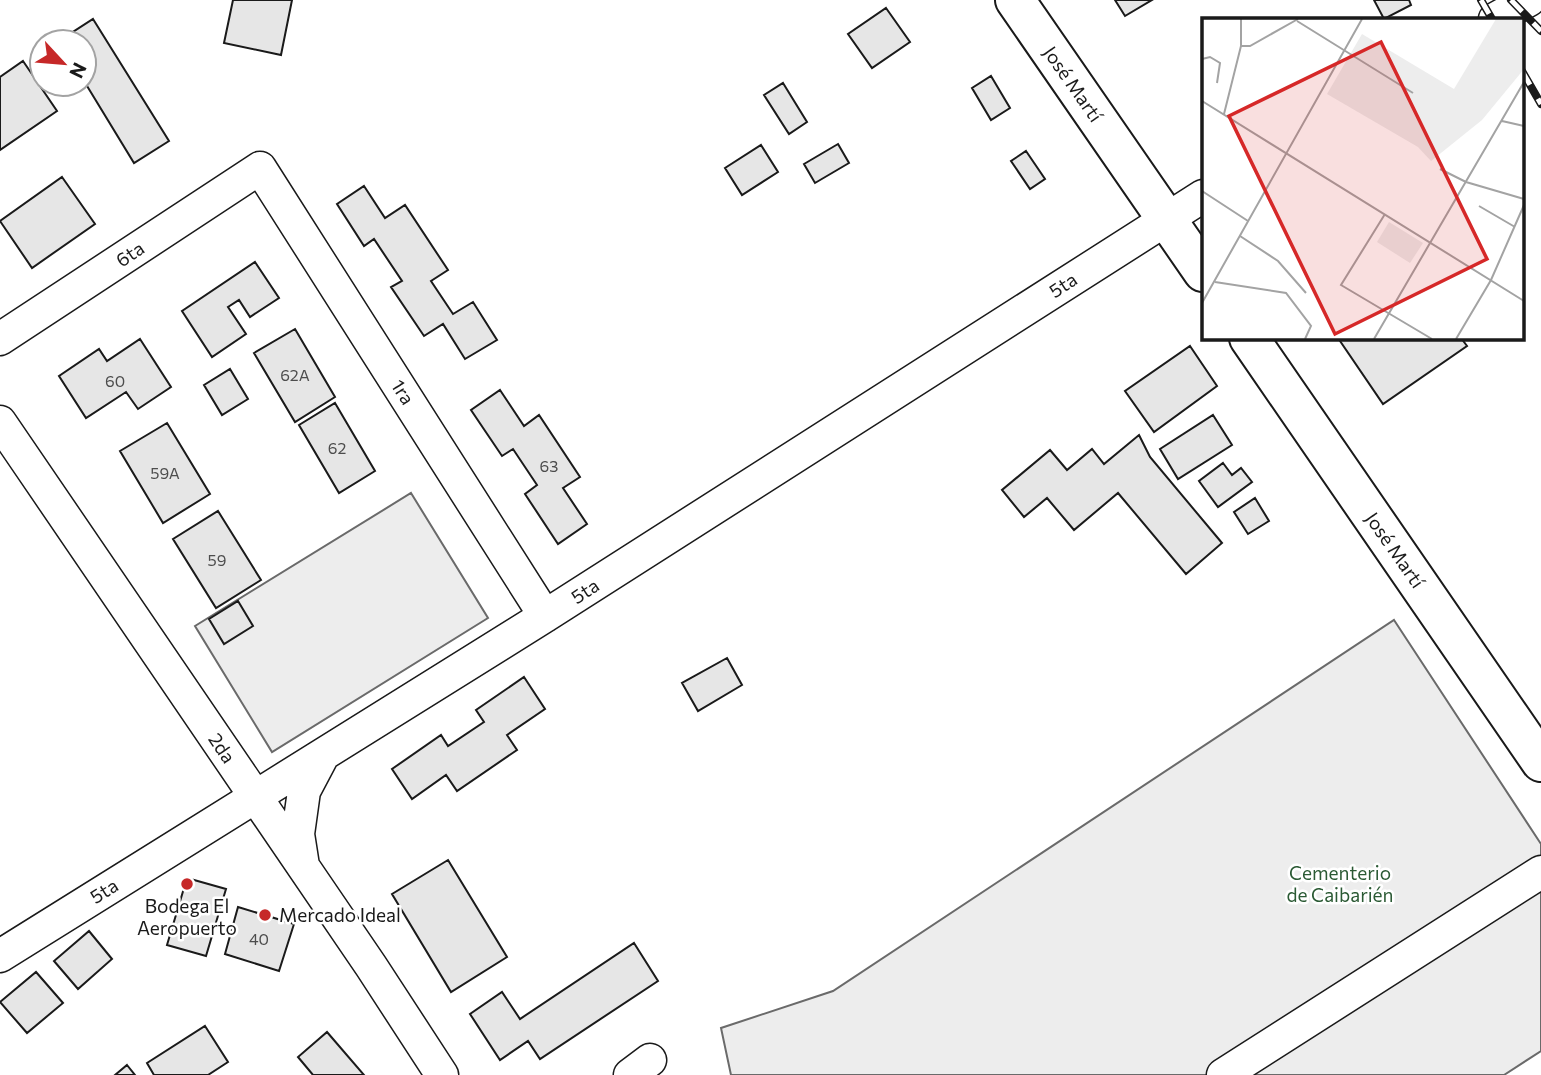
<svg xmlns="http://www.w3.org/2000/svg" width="1541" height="1075" font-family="Commissioner,sans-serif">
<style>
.built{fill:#ededed;stroke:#6a6a6a;stroke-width:2}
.building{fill:#e6e6e6;stroke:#1a1a1a;stroke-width:2}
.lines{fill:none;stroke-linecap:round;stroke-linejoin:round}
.minor-casing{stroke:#1a1a1a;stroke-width:35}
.major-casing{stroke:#1a1a1a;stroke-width:42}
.minor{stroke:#fff;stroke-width:32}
.major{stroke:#fff;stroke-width:38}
.rail-casing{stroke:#1a1a1a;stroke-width:8}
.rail{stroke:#fff;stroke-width:5;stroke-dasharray:16;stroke-linecap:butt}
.poi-dot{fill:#c62828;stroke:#fff;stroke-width:2.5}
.labels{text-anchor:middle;stroke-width:5;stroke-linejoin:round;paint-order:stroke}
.number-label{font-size:16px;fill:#4d4d4d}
.street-label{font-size:19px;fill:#1a1a1a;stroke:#fff}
.park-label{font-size:19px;fill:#2b5a34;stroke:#fff}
.poi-label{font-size:19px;fill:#1a1a1a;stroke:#fff}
.inset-road{fill:none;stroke:#a3a3a3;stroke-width:2}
.view{fill:#d62828;fill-opacity:0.15;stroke:#d62828;stroke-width:3.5}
.inset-edge{fill:none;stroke:#1a1a1a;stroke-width:3.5}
</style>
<rect width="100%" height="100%" fill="#fff"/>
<!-- built -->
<path class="built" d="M411 493 488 618 272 752 195 626Z
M1394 620 1541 844V1051L1504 1075H731L721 1028 833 991Z"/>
<!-- building -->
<path class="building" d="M233 0H292L281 55 224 43Z
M1115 0H1152L1125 16Z
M1374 0H1409L1411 5 1384 19Z
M886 8 910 42 872 68 848 34Z
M93 19 169 141 134 163 84 81V42L59 41Z
M23 61 57 111 0 150V77Z
M991 76 1010 108 991 120 972 88Z
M783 83 807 122 789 134 764 95Z
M838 144 849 163 815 183 804 164Z
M761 145 778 172 742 195 725 168Z
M1026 151 1045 179 1030 189 1011 161Z
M62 177 95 224 32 268 0 221Z
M364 186 385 218 405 205 448 270 431 281 453 314 473 302 497 340 465 359 443 324 424 336 391 287 402 281 374 239 364 246 337 204Z
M255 262 279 298 250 317 239 300 228 307 246 334 212 357 182 311Z
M295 329 335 397 295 422 254 353Z
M1338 338H1461L1467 346 1383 404Z
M140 339 171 387 138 409 126 392 86 418 59 376 99 349 107 361Z
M1190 346 1217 386 1154 432 1125 391Z
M230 369 248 399 222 415 204 385Z
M500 390 524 426 539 415 580 477 563 488 587 524 558 544 525 494 537 485 513 449 502 456 471 410Z
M335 403 375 471 339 493 299 425Z
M1213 415 1232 445 1178 479 1160 449Z
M167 423 210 494 163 523 120 451Z
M1139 435 1150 457 1222 543 1186 574 1118 493 1074 530 1047 498 1024 517 1002 490 1050 450 1067 470 1092 449 1104 464Z
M1223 463 1232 475 1241 468 1252 482 1218 507 1199 481Z
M1255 498 1269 521 1248 534 1234 512Z
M218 511 261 580 216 608 173 539Z
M238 601 253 626 224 644 209 619Z
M727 658 742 685 698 711 682 683Z
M524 677 545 709 507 735 517 750 457 791 446 775 412 799 392 769 441 735 448 746 484 722 476 710Z
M448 860 507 957 451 992 392 894Z
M187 878 226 889 206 956 167 945Z
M238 907 294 924 279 971 225 954Z
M89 931 112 959 78 989 54 961Z
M634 943 658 981 540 1059 528 1041 500 1060 470 1014 502 992 520 1019Z
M36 972 63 1003 27 1033 0 1002Z
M205 1026 228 1062 208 1075H154L147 1063Z
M327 1032 364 1075H313L298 1057Z
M127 1065 135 1075H115Z"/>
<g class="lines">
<defs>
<path id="minor" d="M1495 19 1529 0
M0 339 260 168 545 616
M0 422 371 966 442 1075
M303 866 298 834 304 791 323 755
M0 956 545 616 1203 196
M630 1075 650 1060
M1223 1075 1541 872"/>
<path id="major" d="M1015 0 1203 272
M1249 338 1541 762"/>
</defs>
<!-- minor casing -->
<use href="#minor" class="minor-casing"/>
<!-- major casing -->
<use href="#major" class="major-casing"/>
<!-- minor -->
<use href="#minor" class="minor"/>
<!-- major -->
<use href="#major" class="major"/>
<defs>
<path id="rail" d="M1481 0 1492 19
M1511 0 1541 31
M1522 71 1541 104"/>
</defs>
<!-- rail casing -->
<use href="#rail" class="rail-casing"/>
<!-- rail -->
<use href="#rail" class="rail"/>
</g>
<!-- markers -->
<g class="poi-dot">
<circle cx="187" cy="884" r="7"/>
<circle cx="265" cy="915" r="7"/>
</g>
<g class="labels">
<!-- number labels -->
<g class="number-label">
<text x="295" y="381">62A</text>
<text x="115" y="387">60</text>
<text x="337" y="454">62</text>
<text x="549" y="472">63</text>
<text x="165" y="479">59A</text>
<text x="217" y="566">59</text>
<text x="259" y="945">40</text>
</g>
<!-- street labels -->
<g class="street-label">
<text transform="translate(1073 84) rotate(55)" y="7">José Martí</text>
<text transform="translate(130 254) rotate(-34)" y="7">6ta</text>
<text transform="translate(1063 285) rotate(-33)" y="7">5ta</text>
<text transform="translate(403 392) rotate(58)" y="7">1ra</text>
<text transform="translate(1395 550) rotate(55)" y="7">José Martí</text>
<text transform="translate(585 591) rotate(-33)" y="7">5ta</text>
<text transform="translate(222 748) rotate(56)" y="7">2da</text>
<text transform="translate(104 891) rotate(-32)" y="7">5ta</text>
</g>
<!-- park labels -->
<g class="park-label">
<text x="1340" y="880">Cementerio<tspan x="1340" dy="22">de Caibarién</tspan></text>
</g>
<!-- poi labels -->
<g class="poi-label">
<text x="187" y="913">Bodega El<tspan x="187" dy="22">Aeropuerto</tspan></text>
<text x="279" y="922" text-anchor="start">Mercado Ideal</text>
</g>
</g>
<!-- overview -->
<g transform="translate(1202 18)">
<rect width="322" height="322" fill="#fff"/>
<path d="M294 1H322V51L280 102 229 143 216 129 125 76 160 16 252 71ZM187 204 221 225 208 245 175 224Z" fill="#ededed"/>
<path class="inset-road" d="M95 3 211 75M39 28H48L96 1M0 41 8 39 18 45 15 65M0 83 322 283M22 96 39 28V1M300 103 322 108M238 151 264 164 322 181M0 173 46 203M277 188 313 209M183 196 139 267 230 321M38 218 76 243 104 275M13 264 84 275 109 308 103 321M0 285 160 1M172 321 322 64M254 321 289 262 322 187"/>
<path class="view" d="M179 24 285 241 133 316 27 98Z"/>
<rect width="322" height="322" class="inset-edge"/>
</g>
<!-- north arrow -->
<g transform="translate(63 63) rotate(116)"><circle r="33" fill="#ffffff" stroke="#a3a3a3" stroke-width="2"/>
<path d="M0-5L12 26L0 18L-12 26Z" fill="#c62828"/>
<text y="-10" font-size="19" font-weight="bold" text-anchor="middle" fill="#1a1a1a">N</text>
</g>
</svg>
